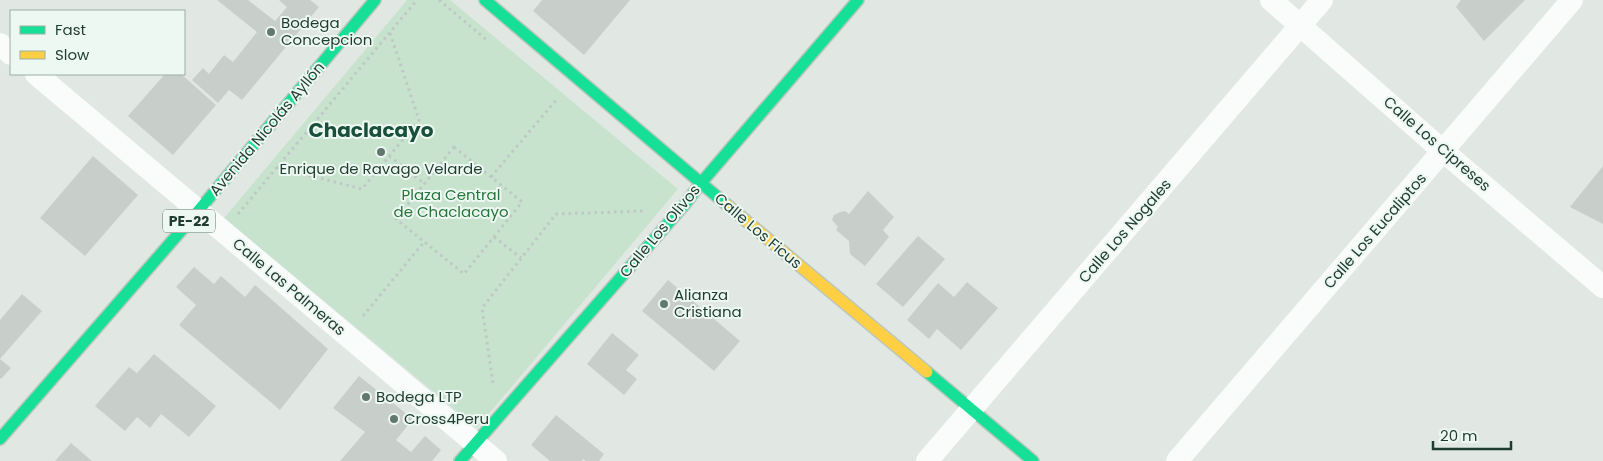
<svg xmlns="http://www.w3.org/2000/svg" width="1603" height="461" font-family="Poppins,sans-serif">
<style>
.green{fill:#c8e3cd}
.building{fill:#c8cfcb}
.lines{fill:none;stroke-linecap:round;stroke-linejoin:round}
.fast-casing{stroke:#bac5bf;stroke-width:14}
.slow-casing{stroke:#bac5bf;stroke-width:14}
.path{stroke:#bec8c5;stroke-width:3;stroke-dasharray:2.5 4;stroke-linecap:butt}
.street{stroke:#fafcfb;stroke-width:22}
.fast{stroke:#16e098;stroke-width:11}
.slow{stroke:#ffcf43;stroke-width:11}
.poi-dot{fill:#62786f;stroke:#eef8f2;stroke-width:2}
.labels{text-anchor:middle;stroke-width:4;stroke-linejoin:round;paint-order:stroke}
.shield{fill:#eef8f2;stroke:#5c746a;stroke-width:1}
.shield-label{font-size:14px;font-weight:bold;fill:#1e3c30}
.poi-label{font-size:15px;fill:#1e3c30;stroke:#eef8f2;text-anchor:start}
.street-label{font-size:15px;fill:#1e3c30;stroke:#eef8f2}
.park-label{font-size:15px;fill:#25763a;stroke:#eef8f2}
.district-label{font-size:20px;font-weight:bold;fill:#18503b;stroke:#eef8f2}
</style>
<rect width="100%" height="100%" fill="#e1e8e4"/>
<!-- green -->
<path class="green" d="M407 0H450L678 189 477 428 224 218Z"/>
<!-- building -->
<path class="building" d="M217 0H248L275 21 287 7 279 0H310L319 7 242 100 229 90 218 103 192 80 203 68 209 74 224 55 233 62 257 32Z
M542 0H630L584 55 533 11Z
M1461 0H1525L1484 41 1456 7Z
M165 74H181L216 105 173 155 128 116Z
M93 156 138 195 85 256 40 218Z
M1603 166V224L1570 207Z
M868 191 894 217 883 230 889 237 865 266 850 254 849 241 836 230 838 227 832 220 834 215 840 212 845 211 849 214Z
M918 236 945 259 903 307 876 284Z
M194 267 214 284 221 276 245 297 255 285 328 349 280 410 179 325 196 305 176 287Z
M668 280 740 341 714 371 642 311Z
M967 282 998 308 961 350 937 329 929 339 907 320 938 283 954 297Z
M22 294 42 311 0 359 11 368 1 379 0 378V320Z
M612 333 639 355 626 370 637 379 624 395 587 364Z
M154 354 216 406 189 437 161 414 150 428 137 417 125 431 95 406 129 367 137 373Z
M359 376 413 419 396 440 411 452 425 436 441 450 432 461H340L365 432 333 408Z
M556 415 604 454 599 461H586L583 459 582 461H550L531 445Z
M71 443 92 461H55Z"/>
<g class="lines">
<defs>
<path id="fast" d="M485 0 727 205
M927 372 1033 461
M0 439 199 210 375 0
M460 461 685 204 701 183 858 0"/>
<path id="slow" d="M727 205 927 372"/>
</defs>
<!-- fast casing -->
<use href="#fast" class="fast-casing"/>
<!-- slow casing -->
<use href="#slow" class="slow-casing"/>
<!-- path -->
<path class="path" d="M439 0 488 41
M454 147 522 202 464 274 396 219Z
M389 156 425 184
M277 167 362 189 419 120 390 33
M491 177 557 99
M238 214 417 0
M494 237 521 258
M363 316 424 242
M493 383 482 308 556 214 644 211"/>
<!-- street -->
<path class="street" d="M1271 0 1443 151 1603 287
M0 44 11 54
M36 74 496 461
M927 461 1322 0
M1177 461 1572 0"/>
<!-- fast -->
<use href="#fast" class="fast"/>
<!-- slow -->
<use href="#slow" class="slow"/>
</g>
<!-- markers -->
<g class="poi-dot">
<circle cx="271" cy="32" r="5"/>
<circle cx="381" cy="152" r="5"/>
<circle cx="664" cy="304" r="5"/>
<circle cx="366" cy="397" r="5"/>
<circle cx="394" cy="419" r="5"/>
</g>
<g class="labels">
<!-- shield labels -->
<rect class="shield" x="163" y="209.5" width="52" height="23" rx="4"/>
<g class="shield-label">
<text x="189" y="226">PE-22</text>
</g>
<!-- poi labels -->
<g class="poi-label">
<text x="281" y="28">Bodega<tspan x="281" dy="17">Concepcion</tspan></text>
<text x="381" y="174" text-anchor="middle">Enrique de Ravago Velarde</text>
<text x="674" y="300">Alianza<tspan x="674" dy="17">Cristiana</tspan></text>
<text x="376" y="402">Bodega LTP</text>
<text x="404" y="424">Cross4Peru</text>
</g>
<!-- street labels -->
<g class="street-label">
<text transform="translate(267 129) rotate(-50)" y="5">Avenida Nicolás Ayllón</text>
<text transform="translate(1437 144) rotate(41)" y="5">Calle Los Cipreses</text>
<text transform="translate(660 231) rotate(-50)" y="5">Calle Los Olivos</text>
<text transform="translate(758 231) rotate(40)" y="5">Calle Los Ficus</text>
<text transform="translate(1125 231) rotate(-49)" y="5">Calle Los Nogales</text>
<text transform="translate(1375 231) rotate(-49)" y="5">Calle Los Eucaliptos</text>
<text transform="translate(289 287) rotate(40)" y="5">Calle Las Palmeras</text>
</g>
<!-- park labels -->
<g class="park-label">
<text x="451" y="200">Plaza Central<tspan x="451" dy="17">de Chaclacayo</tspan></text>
</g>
<!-- district labels -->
<g class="district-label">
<text x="371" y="137">Chaclacayo</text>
</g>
</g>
<!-- legend -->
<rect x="10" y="10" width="175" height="65" fill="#eef8f2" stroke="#9bada4"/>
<rect x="20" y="26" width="25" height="8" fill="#16e098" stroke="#9bada4"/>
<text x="55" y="35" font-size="15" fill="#1e3c30">Fast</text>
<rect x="20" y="51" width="25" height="8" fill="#ffcf43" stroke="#9bada4"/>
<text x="55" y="60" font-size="15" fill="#1e3c30">Slow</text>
<!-- scale -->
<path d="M1433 441v8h78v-8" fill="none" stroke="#1e3c30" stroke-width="2.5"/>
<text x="1440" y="441" font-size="15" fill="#1e3c30" stroke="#eef8f2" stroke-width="4" paint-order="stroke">20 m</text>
</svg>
